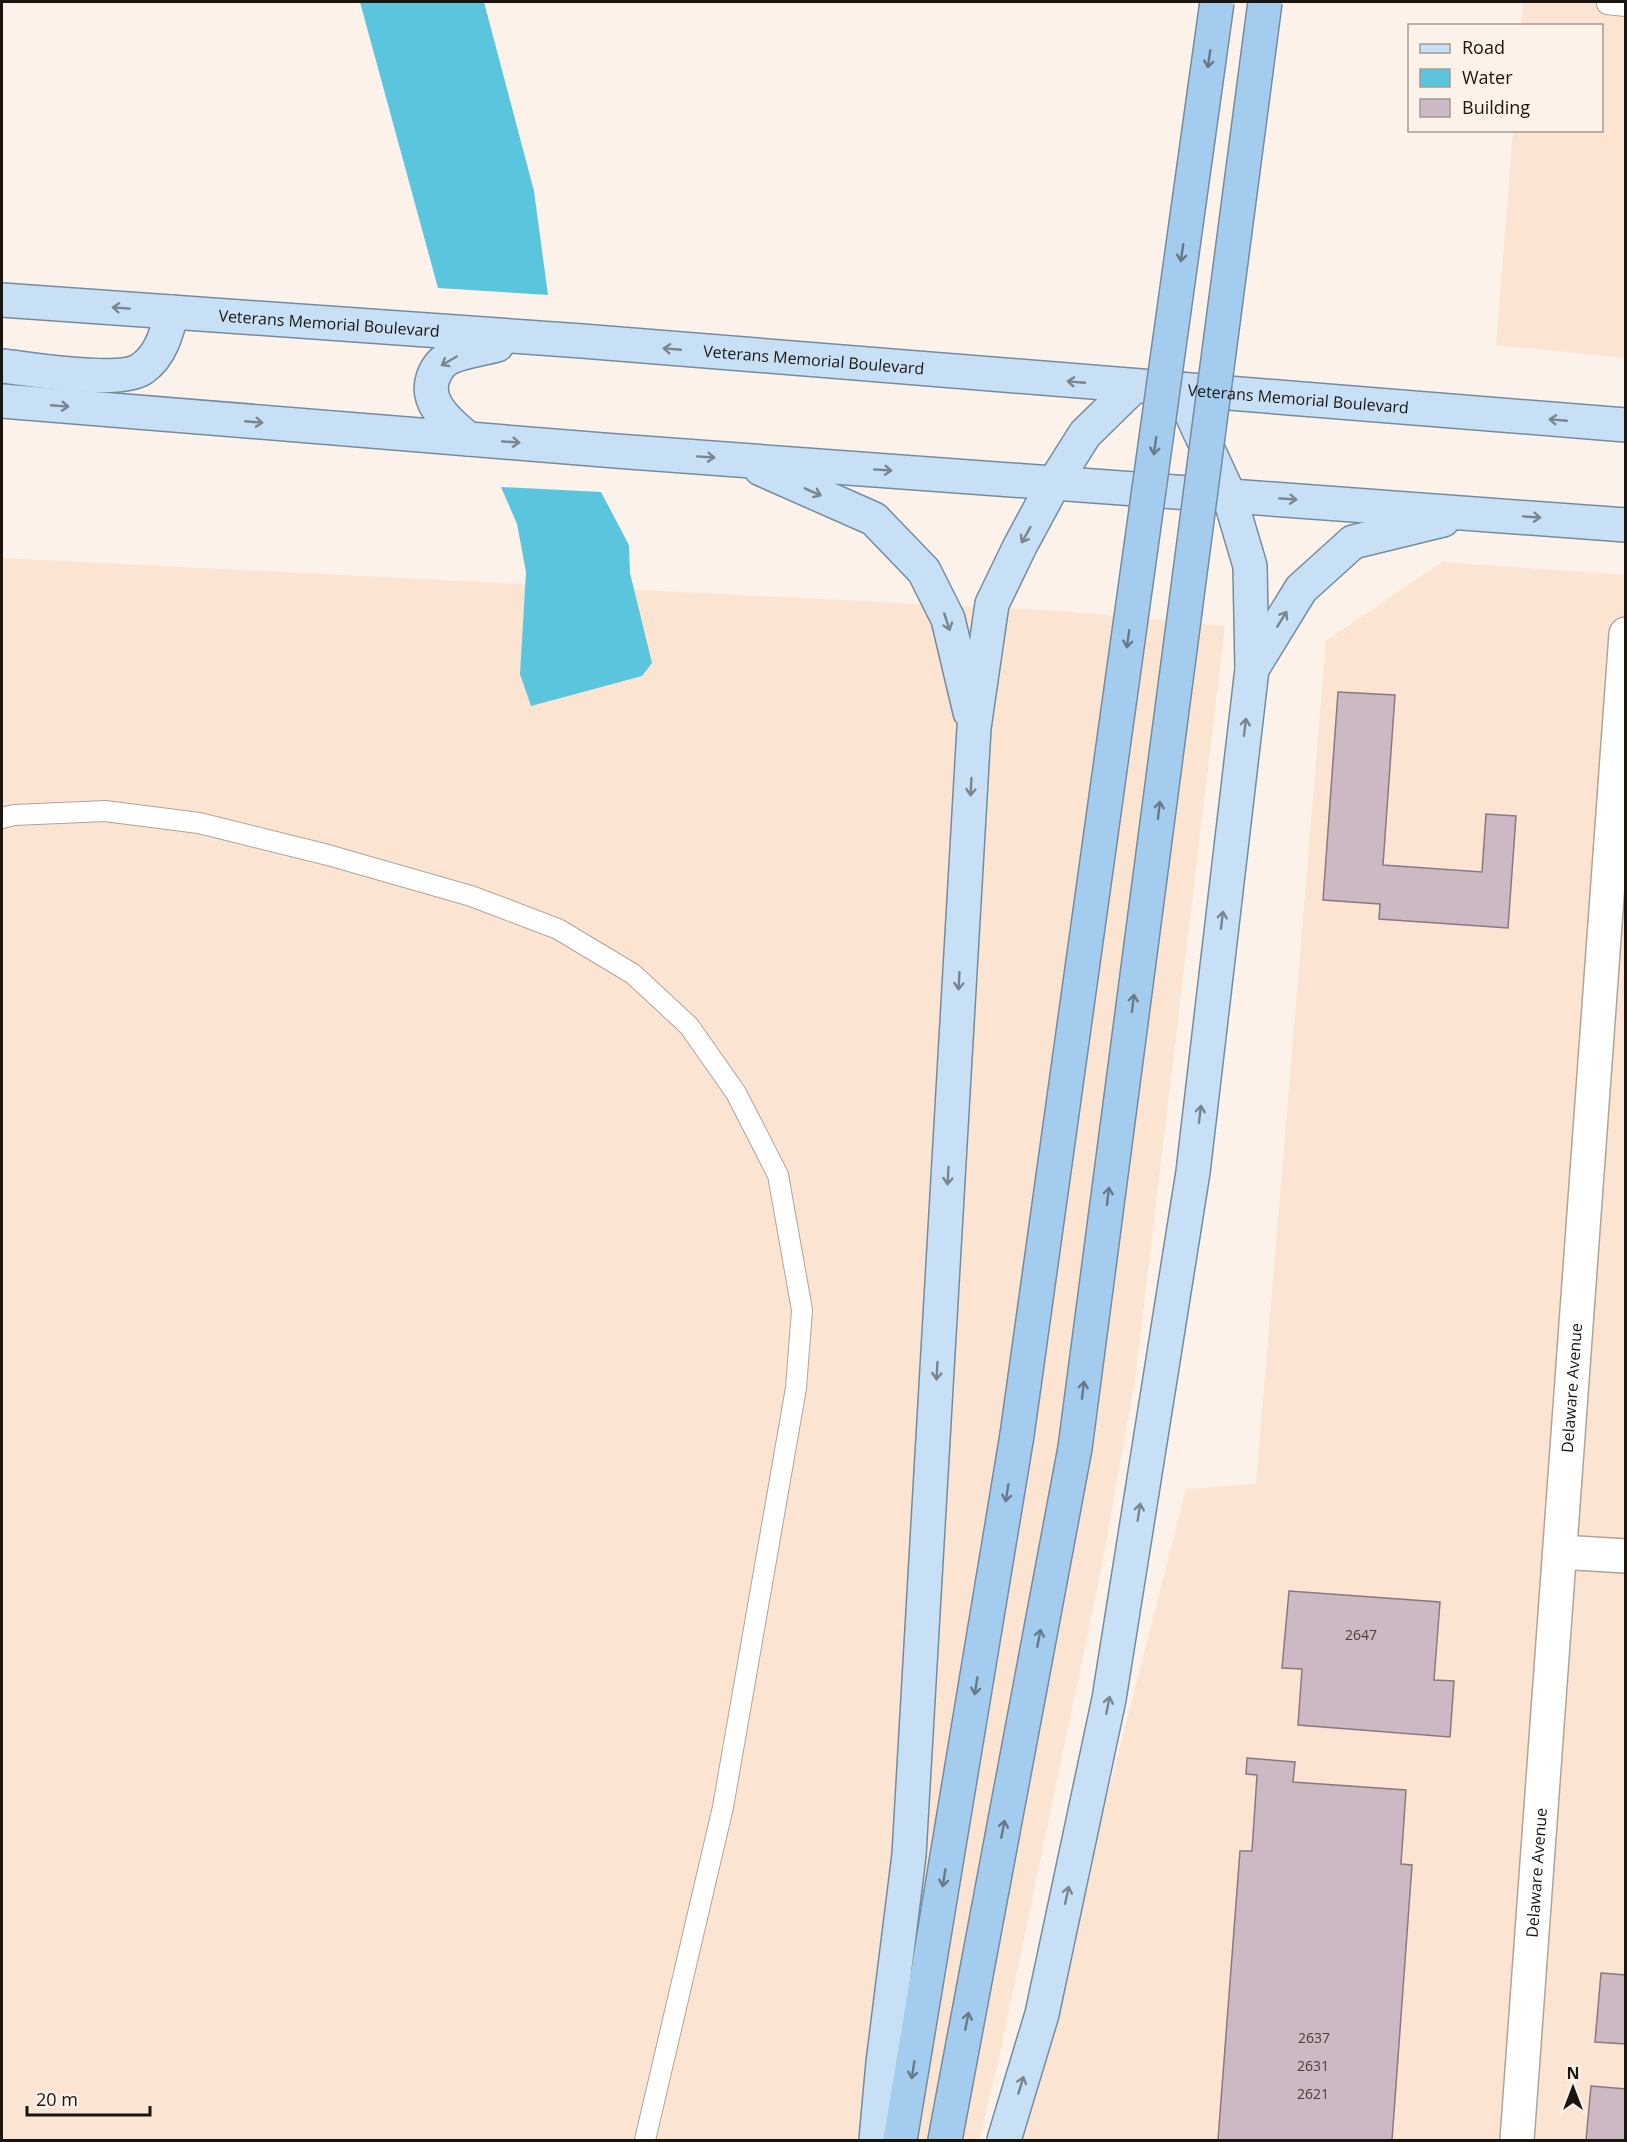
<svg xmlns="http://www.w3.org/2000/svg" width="1627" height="2142" font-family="'Open Sans',sans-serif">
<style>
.built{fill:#fce4d2}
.water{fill:#5ac5dd}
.building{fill:#cdb9c3;stroke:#8a7882;stroke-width:1.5}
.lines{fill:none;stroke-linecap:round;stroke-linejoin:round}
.service-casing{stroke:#b3a397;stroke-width:22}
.minor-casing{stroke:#b3a397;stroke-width:36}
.primary-casing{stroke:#748ca0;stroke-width:36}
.motorway-casing{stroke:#748ca0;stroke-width:36}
.service{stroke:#fff;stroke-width:20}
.minor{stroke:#fff;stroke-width:33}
.primary{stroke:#c8e0f5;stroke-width:33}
.motorway{stroke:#a4ccee;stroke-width:33}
.motorway-bridge-casing{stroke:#748ca0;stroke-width:36;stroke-linecap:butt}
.motorway-bridge{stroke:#a4ccee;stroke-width:33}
.oneway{stroke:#667a8a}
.oneway2{stroke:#7a858e}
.labels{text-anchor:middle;stroke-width:4.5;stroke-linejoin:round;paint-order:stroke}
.number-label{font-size:14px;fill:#483e3d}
.street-label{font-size:16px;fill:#1b1510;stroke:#fdf2ea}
</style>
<rect width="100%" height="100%" fill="#fdf2ea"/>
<!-- built -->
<path class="built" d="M1523 2H1625V358L1496 345 1513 131 1602 130V26L1521 25Z
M2 558 1060 611 1225 626 1135 1380 1101 1570 1000 2054 979 2140H2Z
M1442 562 1625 575V2140H1019L1186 1489 1256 1484 1326 641Z"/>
<!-- water -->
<path class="water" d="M360 2H484L534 191 548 295 438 288Z
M501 487 601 492 629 545 630 573 652 663 642 676 531 706 520 674 526 572 517 524Z"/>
<!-- building -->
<path class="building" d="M1338 692 1395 695 1383 865 1482 872 1486 814 1516 816 1508 928 1379 919 1380 904 1323 900Z
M1289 1591 1440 1602 1434 1680 1454 1681 1450 1737 1298 1725 1302 1669 1282 1668Z
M1247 1758 1295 1762 1293 1782 1406 1790 1401 1864 1412 1865 1392 2140H1218L1240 1851H1252L1257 1775 1246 1774Z
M1601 1973 1626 1975V2044L1595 2042Z
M1591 2086 1626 2089V2140H1586Z"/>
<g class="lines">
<defs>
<path id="service" d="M1607 4 1626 6
M2 818 14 815 105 811 199 823 328 855 471 896 558 929 633 974 689 1026 736 1093 778 1175 802 1310 796 1388 723 1807 645 2140"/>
<g id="minor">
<path d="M1560 1552 1626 1556"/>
<path id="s1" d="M1517 2140 1626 634"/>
</g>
<g id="primary">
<path id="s2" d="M2 300 582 341 1626 425"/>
<path d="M2 366C31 369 121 385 143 368 161 355 167 332 172 312"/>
<path d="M2 401 616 451 1626 525"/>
<path d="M468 439C451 424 424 404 433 378 436 369 442 361 451 357 465 351 483 349 497 345"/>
<path d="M761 469 874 519 924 571 948 619 970 712"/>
<path d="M1252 669 1301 589 1353 542 1443 520"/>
<path d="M876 2140 883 2063 909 1855 974 728 992 604 1020 546 1054 483 1085 434 1134 386"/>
<path d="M1004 2140 1042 2014 1109 1699 1193 1172 1252 669 1250 566 1229 495 1180 389"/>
</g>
<path id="motorway" d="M900 2140 1017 1435
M945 2140 1075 1448"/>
</defs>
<!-- service casing -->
<use href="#service" class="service-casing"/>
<!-- minor casing -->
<use href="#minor" class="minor-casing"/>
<!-- primary casing -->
<use href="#primary" class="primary-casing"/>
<!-- motorway casing -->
<use href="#motorway" class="motorway-casing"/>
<!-- service -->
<use href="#service" class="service"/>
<!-- minor -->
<use href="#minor" class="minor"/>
<!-- primary -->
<use href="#primary" class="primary"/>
<!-- motorway -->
<use href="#motorway" class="motorway"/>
<defs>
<path id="motorway-bridge" d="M1017 1435 1217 2
M1075 1448 1265 2"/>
</defs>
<!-- motorway-bridge casing -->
<use href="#motorway-bridge" class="motorway-bridge-casing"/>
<!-- motorway-bridge -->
<use href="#motorway-bridge" class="motorway-bridge"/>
</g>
<!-- one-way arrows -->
<defs><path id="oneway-shaft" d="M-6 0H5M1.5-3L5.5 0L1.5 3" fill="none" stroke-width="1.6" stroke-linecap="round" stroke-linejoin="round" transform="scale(1.5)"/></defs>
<g class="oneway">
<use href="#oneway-shaft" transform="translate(1209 59) rotate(98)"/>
<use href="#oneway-shaft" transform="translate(1182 253) rotate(98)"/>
<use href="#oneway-shaft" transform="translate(1155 446) rotate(98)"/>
<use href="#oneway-shaft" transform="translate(1128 639) rotate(98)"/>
<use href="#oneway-shaft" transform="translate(1159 810) rotate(-83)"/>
<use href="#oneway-shaft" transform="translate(1133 1003) rotate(-83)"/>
<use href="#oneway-shaft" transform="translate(1108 1196) rotate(-83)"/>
<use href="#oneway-shaft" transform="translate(1083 1390) rotate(-83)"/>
<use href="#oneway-shaft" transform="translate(1007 1493) rotate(99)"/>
<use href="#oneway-shaft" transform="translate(1039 1638) rotate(-79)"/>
<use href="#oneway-shaft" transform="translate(976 1686) rotate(99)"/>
<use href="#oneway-shaft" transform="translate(1003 1829) rotate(-79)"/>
<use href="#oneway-shaft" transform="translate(944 1878) rotate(99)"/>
<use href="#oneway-shaft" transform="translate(967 2021) rotate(-79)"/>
<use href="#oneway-shaft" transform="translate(913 2070) rotate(99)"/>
</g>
<g class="oneway2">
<use href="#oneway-shaft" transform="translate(121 308) rotate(-176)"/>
<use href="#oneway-shaft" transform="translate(672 349) rotate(-175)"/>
<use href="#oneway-shaft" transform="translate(449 361) rotate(150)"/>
<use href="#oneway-shaft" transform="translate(1076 382) rotate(-175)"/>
<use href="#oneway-shaft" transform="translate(60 406) rotate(5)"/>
<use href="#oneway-shaft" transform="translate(1558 420) rotate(-175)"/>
<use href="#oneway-shaft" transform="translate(254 422) rotate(5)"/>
<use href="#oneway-shaft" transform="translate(511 442) rotate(4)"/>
<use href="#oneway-shaft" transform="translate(706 457) rotate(4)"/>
<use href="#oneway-shaft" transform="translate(883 470) rotate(4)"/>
<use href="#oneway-shaft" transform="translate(813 492) rotate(24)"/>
<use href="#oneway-shaft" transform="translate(1288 499) rotate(4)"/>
<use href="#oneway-shaft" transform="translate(1532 517) rotate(4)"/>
<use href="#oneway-shaft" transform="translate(1026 535) rotate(119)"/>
<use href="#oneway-shaft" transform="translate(1282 619) rotate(-58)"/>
<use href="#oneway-shaft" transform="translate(947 622) rotate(72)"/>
<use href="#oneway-shaft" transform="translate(1245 727) rotate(-83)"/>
<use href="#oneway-shaft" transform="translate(971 787) rotate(93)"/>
<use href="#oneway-shaft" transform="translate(1222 920) rotate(-83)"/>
<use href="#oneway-shaft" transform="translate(959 981) rotate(93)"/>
<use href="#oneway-shaft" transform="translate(1200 1114) rotate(-83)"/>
<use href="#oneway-shaft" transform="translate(948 1176) rotate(93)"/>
<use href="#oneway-shaft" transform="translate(937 1371) rotate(93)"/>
<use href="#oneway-shaft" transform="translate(1139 1512) rotate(-81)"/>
<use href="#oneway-shaft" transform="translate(1108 1705) rotate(-79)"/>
<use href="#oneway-shaft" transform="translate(1067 1895) rotate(-78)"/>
<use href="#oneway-shaft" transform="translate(1021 2085) rotate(-73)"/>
</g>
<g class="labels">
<!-- number labels -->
<g class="number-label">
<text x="1361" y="1640">2647</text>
<text x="1314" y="2043">2637</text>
<text x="1313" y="2071">2631</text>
<text x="1313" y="2099">2621</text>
</g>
<!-- street labels -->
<g class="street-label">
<text dy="6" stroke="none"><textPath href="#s2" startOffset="328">Veterans Memorial Boulevard</textPath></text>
<text dy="6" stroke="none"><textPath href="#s2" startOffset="814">Veterans Memorial Boulevard</textPath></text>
<text dy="6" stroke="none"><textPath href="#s2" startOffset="1300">Veterans Memorial Boulevard</textPath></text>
<text dy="6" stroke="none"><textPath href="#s1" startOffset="754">Delaware Avenue</textPath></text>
<text dy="6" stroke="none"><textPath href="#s1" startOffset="268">Delaware Avenue</textPath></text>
</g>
</g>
<!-- border -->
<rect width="1627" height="2142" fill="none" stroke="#1b1510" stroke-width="6"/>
<!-- legend -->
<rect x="1408" y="24" width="195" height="108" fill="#fdf2ea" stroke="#a39a93" stroke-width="1.5"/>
<rect x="1420" y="44" width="30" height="9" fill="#c8e0f5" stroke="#a39a93" stroke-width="1.5"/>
<text x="1462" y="54" font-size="18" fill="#1b1510">Road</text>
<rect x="1420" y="69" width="30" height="18" fill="#5ac5dd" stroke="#a39a93" stroke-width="1.5"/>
<text x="1462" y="84" font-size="18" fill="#1b1510">Water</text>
<rect x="1420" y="99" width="30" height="18" fill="#cdb9c3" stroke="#a39a93" stroke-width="1.5"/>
<text x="1462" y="114" font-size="18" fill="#1b1510">Building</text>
<!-- north arrow -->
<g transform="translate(1573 2088)" stroke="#fdf2ea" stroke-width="4.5" paint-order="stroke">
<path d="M0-4.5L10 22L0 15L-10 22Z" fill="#1b1510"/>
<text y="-9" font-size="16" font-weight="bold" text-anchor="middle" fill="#1b1510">N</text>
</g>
<!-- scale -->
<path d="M27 2106v9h123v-9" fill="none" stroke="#1b1510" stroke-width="3"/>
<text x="36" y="2106" font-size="18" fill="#1b1510" stroke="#fdf2ea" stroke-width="4.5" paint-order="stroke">20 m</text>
</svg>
